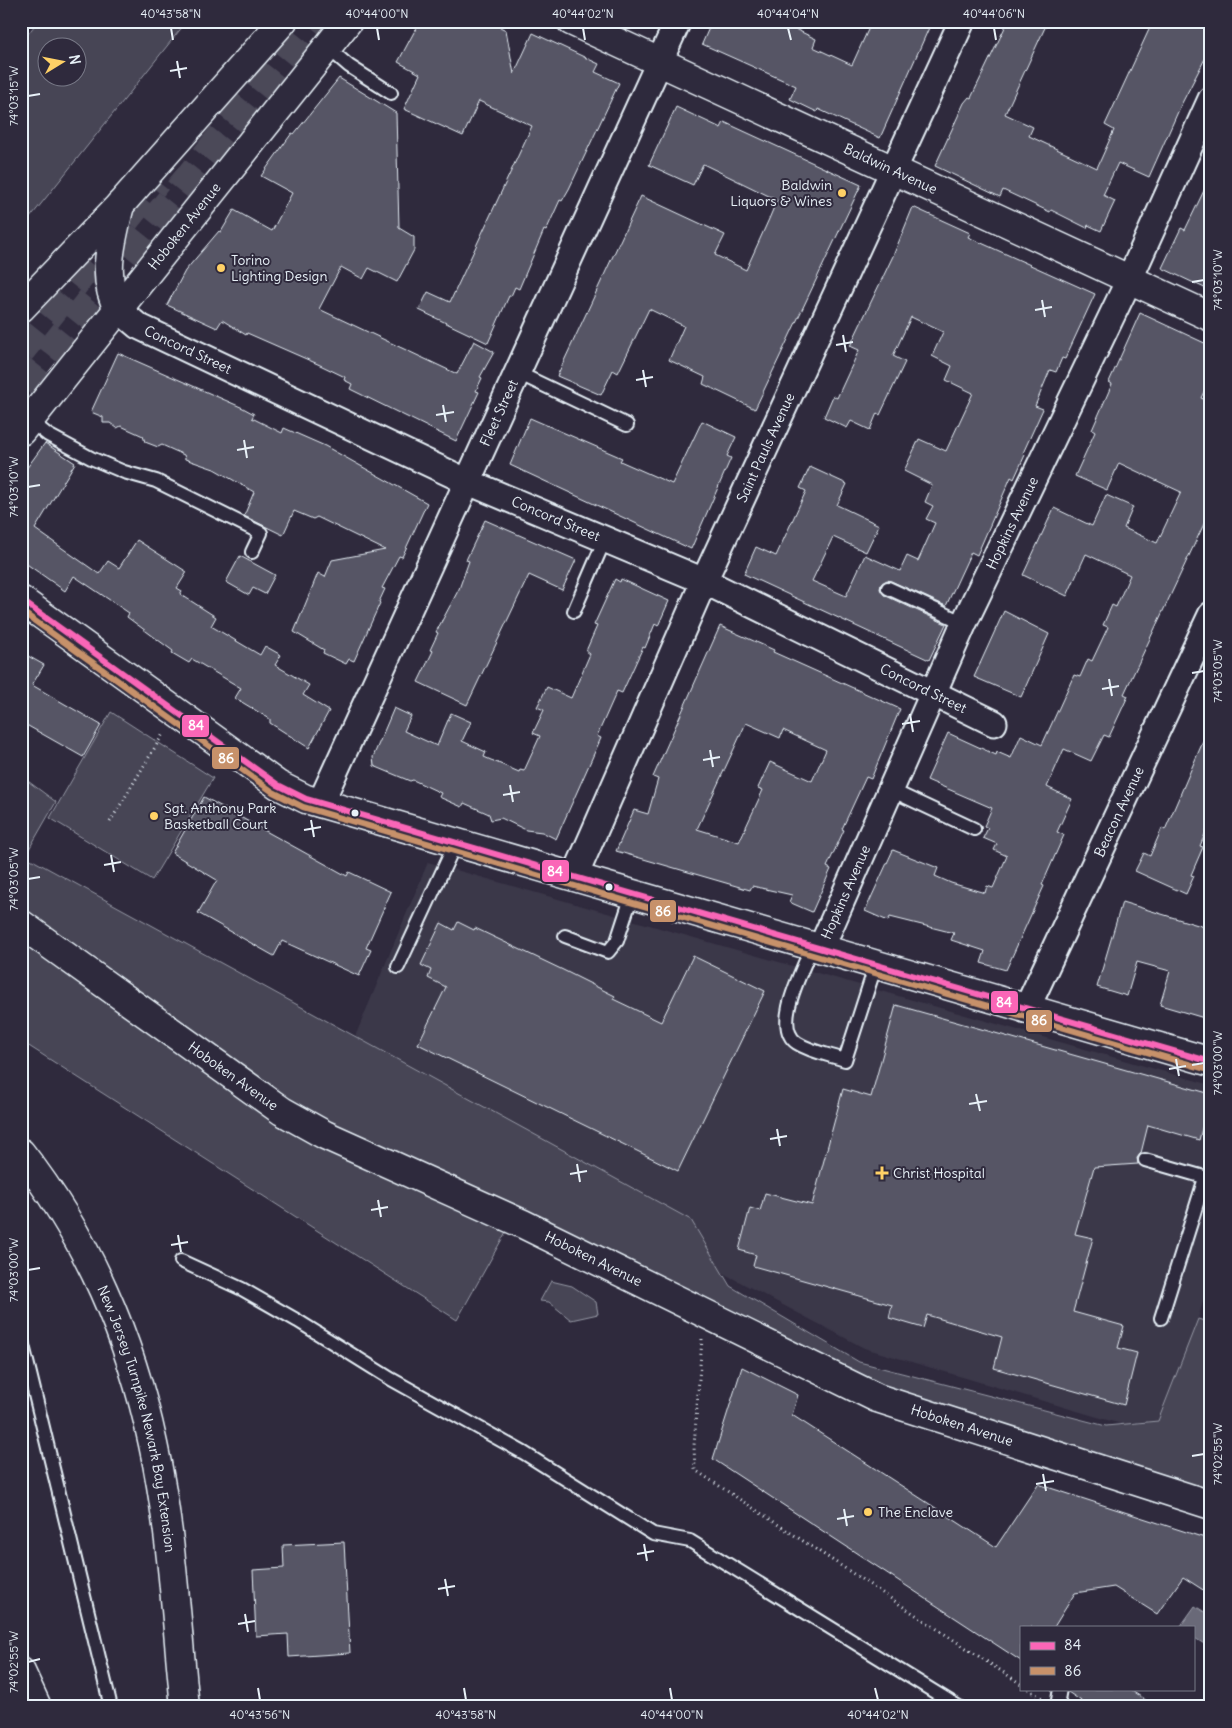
<svg xmlns="http://www.w3.org/2000/svg" width="1232" height="1728" font-family="Delius,sans-serif">
<style>
.built{fill:#3b3749}
.green{fill:#464455;stroke:#979aa6;fill-rule:evenodd}
.water{fill:#696978;stroke:#9c9fab}
.building{fill:#575565;stroke:#e8f1f8;fill-rule:evenodd}
.lines{fill:none;stroke-linecap:round;stroke-linejoin:round}
.highway-tunnel{stroke:#4b4859;stroke-width:28;stroke-dasharray:28 14;stroke-linecap:butt}
.lane-casing{stroke:#e8f1f8;stroke-width:16}
.street-casing{stroke:#e8f1f8;stroke-width:29}
.secondary-casing{stroke:#e8f1f8;stroke-width:31}
.primary-casing{stroke:#e8f1f8;stroke-width:31}
.highway-casing{stroke:#e8f1f8;stroke-width:31}
.path{stroke:#e8f1f8;stroke-width:3;stroke-dasharray:1 4;stroke-linecap:butt}
.lane{stroke:#2f2a3d;stroke-width:12}
.street{stroke:#2f2a3d;stroke-width:25}
.secondary{stroke:#2f2a3d;stroke-width:28}
.primary{stroke:#2f2a3d;stroke-width:28}
.highway{stroke:#2f2a3d;stroke-width:28}
.bus-1-casing{stroke:#2f2a3d;stroke-width:10}
.bus-2-casing{stroke:#2f2a3d;stroke-width:10}
.bus-1{stroke:#fa66b7;stroke-width:6}
.bus-2{stroke:#c7916a;stroke-width:6}
.ticks{fill:none;stroke:#e8f1f8;stroke-width:2}
.poi-dot{fill:#ffd166;stroke:#2f2a3d;stroke-width:2}
.bus-dot{fill:#e8f1f8;stroke:#2f2a3d;stroke-width:2}
.labels{text-anchor:middle;stroke-width:4;stroke-linejoin:round;paint-order:stroke}
.street-label{font-size:14px;fill:#e8f1f8;stroke:#2f2a3d}
.poi-label{font-size:14px;fill:#e8f1f8;stroke:#2f2a3d;text-anchor:start}
.line-badge{stroke:#2f2a3d;stroke-width:2}
.badge-label{font-size:14px;text-anchor:middle;font-weight:bold;fill:#fff}
.neatline{fill:none;stroke:#e8f1f8;stroke-width:2}
.ticks-label{font-size:12px;text-anchor:middle;fill:#e8f1f8}
</style>
<rect width="100%" height="100%" fill="#2f2a3d"/>
<filter id="ink" filterUnits="userSpaceOnUse"><feTurbulence type="fractalNoise" baseFrequency=".02" numOctaves="2"/><feDisplacementMap in="SourceGraphic" scale="10" xChannelSelector="R" yChannelSelector="G"/><feConvolveMatrix kernelMatrix="1 2 1 2 8 2 1 2 1" color-interpolation-filters="sRGB"/></filter>
<g filter="url(#ink)">
<!-- built -->
<path class="built" d="M428 862 1211 1085V1273L1165 1437 864 1348 702 1262 349 1051Z"/>
<!-- green -->
<path class="green" d="M38 21H187L21 229V43ZM48 48H78V78H48Z
M111 712 213 778 152 880 50 818Z
M21 776 56 802 25 856 691 1220 730 1286 859 1362 1106 1426 1158 1421 1198 1319 1211 1323V1504L807 1373 507 1230 457 1320 21 1041Z
M551 1281 572 1286 596 1302 598 1314 571 1320 549 1302 540 1301Z"/>
<!-- water -->
<path class="water" d="M1195 1606 1211 1616V1654L1206 1645 1193 1637V1627H1180Z"/>
<!-- building -->
<path class="building" d="M420 21H488L506 30 514 74 533 33 599 64 595 72 619 83 569 189 562 201 560 200 546 231 544 230 519 289 515 287 511 296H509L488 343 419 310 428 292 450 302 532 126 479 101 463 136 404 109 420 74 398 62Z
M712 21H778L816 39 813 47 852 65 872 21H932L880 138 818 109 817 112 790 99 796 86 702 44Z
M1008 21H1048L1005 114 1033 127 1029 136 1097 168 1114 130 1105 125 1153 21H1211V47L1181 105 1149 177 1118 163 1103 195 1115 201 1101 231 1088 225 1087 228 1051 210 1050 212 1003 190 1000 197 935 166 964 103 969 97 971 98Z
M339 78 396 113 399 228 414 237V250L397 282 369 268 363 279 341 267 319 309 457 374 474 341 494 352 480 377 482 378 476 391 479 392 456 441 350 389 352 384 344 380 345 377 320 365 247 333 246 335 222 320 217 328 167 305 185 271 219 231 221 232 234 210 272 231 292 193 261 176 292 133 294 134Z
M676 107 721 128 724 122 861 185 755 409 703 384 705 377 669 360 684 326 649 309 618 373 613 370 601 395 557 376 641 196 725 235 715 255 746 270 769 219 777 200 703 164 693 185 649 165Z
M1211 176V291L1162 268 1181 228 1185 230Z
M913 207 970 233 968 237 1095 294 1065 359 1062 358 1056 372 1050 370 1035 406 1043 409 1023 453 1025 455 1014 479 1011 477 977 555 971 552 946 606 891 581 887 580 881 584 880 589 884 595 946 624 929 660 744 574 756 547 776 556 806 491 800 488 810 467 847 484 837 505 879 525 866 552 833 537 812 581 846 596 865 555 900 571 907 556 918 561 935 523 926 519 933 506 925 502 932 485 904 471 919 439 946 451 973 393 946 380 952 366 932 356 943 332 911 317 893 356 905 362 880 415 877 413 870 430 851 421 847 428 824 417 833 396 837 398 859 350 850 346 893 256Z
M1140 313 1211 346V377L1201 398 1211 402V509L1124 694 1128 696 1109 737 1104 735 1091 761 1064 749 1047 787 1072 799 1057 832 1064 835 1042 885 1044 886 1006 970 981 963 985 951 951 940 954 933 890 917 888 921 865 911 893 850 938 868 935 876 951 883 985 893 987 886 993 888 1007 856 994 850 997 844 983 838 988 828 984 826 992 808 927 780 948 733 996 755 997 752 1011 758 1021 735 1042 745 1074 675 1080 677 1088 659 1092 661 1108 627 1103 625 1112 605 1116 607 1130 575 1086 554 1067 596 1023 575 1054 508 1092 526 1106 495 1133 507 1124 528 1157 543 1181 492 1119 463 1107 490 1075 476 1095 432 1092 430 1112 384 1109 382Z
M118 353 243 408 254 414 252 418 282 433 284 428 325 446 427 503 402 557 399 556 382 588 385 589 379 602 380 603 354 661 349 659 346 664 323 653 324 650 294 632 318 573 325 577 332 560 385 550 317 517 313 519 294 511 283 535 244 516 254 492 214 469 185 459 184 455 162 445 158 447 145 442 143 436 121 426 117 428 110 423H103V417L91 412Z
M530 418 622 458 620 461 672 484 702 421 736 437 727 456 731 458 691 549 510 465Z
M45 443 75 463 35 529 99 574 108 561 119 568 137 540 187 572 177 588 182 591 180 594 216 617 211 626 260 655 265 646 281 655 275 665 309 685 303 695 329 711 309 748 270 723V719L235 698 241 688 192 659 189 663 172 653 173 651 127 617 129 613 74 576 65 591 21 560V476Z
M485 520 576 560 562 590 529 575 467 705 418 682 433 651 430 650 438 633 436 632 459 589 469 561 466 560Z
M240 556 275 575 265 594 253 588 249 595 226 582Z
M615 579 620 582 621 579 669 601 658 626 655 624 645 648 643 647 622 693 617 691 597 736 601 738 556 839 542 832 526 830 501 818 491 820 489 814 464 803 462 807 439 797 441 793 413 780 410 781 374 766 373 757 394 708 411 716 404 731 437 746 451 713 471 722 462 741 486 752 484 757 519 772 520 770 524 771 540 736 533 733 544 710 537 707 547 687 571 698 590 654 586 651 597 626 594 625Z
M1004 611 1049 634 1021 697 974 677Z
M720 626 774 650 773 652 900 709 871 779 866 777 842 829 844 830 827 867 831 869 812 912 789 902 792 895 752 886 750 890 616 851 634 810 648 814 658 779 653 777ZM746 723 780 738 783 730 826 750 812 781 770 762 758 788 763 790 739 842 697 829Z
M21 652 44 665 32 685 101 725 83 757 21 722Z
M1211 723V820L1200 846 1203 847 1191 875 1194 876 1186 894 1135 871 1144 853 1150 856 1162 828 1165 830Z
M204 797 347 876 349 872 391 892 366 948 371 950 359 976 282 941 274 956 198 913 217 880 172 853Z
M1122 902 1211 929V1020L1160 1005 1170 971 1137 962 1127 996 1097 987Z
M458 922 474 930 475 928 563 970 615 996 613 999 661 1022 693 956 765 991 678 1171 418 1044 446 987 428 978 431 970 421 965 441 923 454 930Z
M896 1005 1211 1094 1199 1140 1148 1125 1141 1153 1137 1158 1138 1164 1094 1167 1075 1234 1093 1238 1073 1312 1124 1326 1118 1348 1137 1353 1124 1405 994 1368 1002 1337 927 1315 923 1328 889 1318 892 1305 753 1266 756 1255 739 1250 750 1208 760 1211 765 1193 812 1205 843 1089 871 1097Z
M742 1367 798 1395 792 1415 996 1547 1038 1484 1211 1540V1595L1183 1577 1157 1614 1114 1587 1075 1593 1054 1627H1021V1661L713 1459Z
M344 1542 350 1653 289 1657 288 1634 256 1636 253 1570 284 1568 283 1545Z
M1068 1689H1129L1156 1707H1090L1068 1692Z"/>
<g class="lines">
<!-- highway-tunnel -->
<path class="highway-tunnel" d="M21 351 157 181
M21 387 313 21"/>
<defs>
<path id="lane" d="M327 47 349 66 391 93
M516 372 627 425
M29 420 48 435 91 458 124 472 156 481 261 533 252 552
M888 588 964 623
M574 611 605 539
M891 790 974 829
M565 936 608 952 617 941 633 892
M812 946C804 968 771 1026 797 1043 811 1052 830 1055 845 1060L876 964
M398 967 456 842
M1145 1160 1211 1179
M181 1261 242 1289 298 1321 391 1379 524 1453 653 1534 690 1541 959 1707
M1161 1318 1205 1178
M21 1337 111 1707
M1060 1689 1058 1700 1061 1707"/>
<g id="street">
<path id="s1" d="M119 310 138 326 466 481 704 581 994 723"/>
<path id="s2" d="M320 804 678 21"/>
<path id="s3" d="M575 876 704 581 962 21"/>
<path id="s4" d="M821 948 964 623 1130 278 1211 99"/>
<path id="s5" d="M1026 1010 1211 615"/>
</g>
<g id="secondary">
<path id="s6" d="M571 21 1211 317"/>
<path d="M21 600 278 785 306 799 1211 1062"/>
<path id="s7" d="M21 924 282 1111 325 1135 523 1224 877 1398 1211 1505"/>
</g>
<g id="primary">
<path d="M21 308 120 205 283 21"/>
<path d="M119 310C100 278 112 239 120 205"/>
<path id="s8" d="M21 431 348 21"/>
</g>
<g id="highway">
<path id="s9" d="M21 1153C87 1237 131 1339 153 1444 172 1530 176 1619 185 1707"/>
<path d="M21 1672 37 1707"/>
</g>
</defs>
<!-- lane casing -->
<use href="#lane" class="lane-casing"/>
<!-- street casing -->
<use href="#street" class="street-casing"/>
<!-- secondary casing -->
<use href="#secondary" class="secondary-casing"/>
<!-- primary casing -->
<use href="#primary" class="primary-casing"/>
<!-- highway casing -->
<use href="#highway" class="highway-casing"/>
<!-- path -->
<path class="path" d="M110 822 163 734
M702 1339 694 1446 695 1470 1021 1684
M1028 1689 1042 1698"/>
<!-- lane -->
<use href="#lane" class="lane"/>
<!-- street -->
<use href="#street" class="street"/>
<!-- secondary -->
<use href="#secondary" class="secondary"/>
<!-- primary -->
<use href="#primary" class="primary"/>
<!-- highway -->
<use href="#highway" class="highway"/>
<defs>
<path id="bus-1" d="M21 600 278 785 306 799 1211 1062"/>
<path id="bus-2" d="M21 611 273 792 303 807 1209 1070"/>
</defs>
<!-- bus-1 casing -->
<use href="#bus-1" class="bus-1-casing"/>
<!-- bus-2 casing -->
<use href="#bus-2" class="bus-2-casing"/>
<!-- bus-1 -->
<use href="#bus-1" class="bus-1"/>
<!-- bus-2 -->
<use href="#bus-2" class="bus-2"/>
</g>
</g>
<!-- ticks -->
<path class="ticks" d="M171 28 173 40M377 28 379 40M583 28 585 40M788 28 791 40M994 28 996 40M177 61 180 78M170 71 187 68M28 96 40 94M1192 282 1204 280M1042 300 1045 317M1035 310 1052 307M843 335 846 352M836 345 853 342M643 370 646 387M636 380 653 377M443 405 446 422M436 415 454 412M244 440 247 458M237 450 254 447M28 487 40 485M1192 673 1204 671M1109 679 1112 696M1102 689 1119 686M910 714 913 732M902 724 920 721M710 750 713 767M703 760 720 757M510 785 513 802M503 795 520 792M311 820 314 837M304 830 321 827M111 855 114 872M104 865 121 862M28 879 40 877M1176 1059 1179 1076M1192 1065 1204 1063M1169 1069 1186 1066M976 1094 980 1111M969 1104 987 1101M777 1129 780 1146M770 1139 787 1136M577 1164 580 1182M570 1174 587 1171M378 1200 381 1217M371 1210 388 1207M178 1235 181 1252M171 1245 188 1242M28 1270 40 1268M1192 1456 1204 1454M1043 1474 1046 1491M1036 1484 1054 1481M844 1509 847 1526M837 1519 854 1516M644 1544 647 1561M637 1554 654 1551M445 1579 448 1596M438 1589 455 1586M245 1614 248 1632M238 1624 255 1621M28 1662 40 1659M258 1688 260 1700M464 1688 466 1700M670 1688 672 1700M875 1688 878 1700"/>
<!-- markers -->
<g class="poi-dot">
<circle cx="842" cy="193" r="5"/>
<circle cx="221" cy="268" r="5"/>
<circle cx="154" cy="816" r="5"/>
<path d="M879.5 1165.5h5v5h5v5h-5v5h-5v-5h-5v-5h5z"/>
<circle cx="868" cy="1512" r="5"/>
</g>
<g class="bus-dot">
<circle cx="355" cy="813" r="4.5"/>
<circle cx="609" cy="887" r="4.5"/>
</g>
<g class="labels">
<!-- street labels -->
<g class="street-label">
<text dy="5" stroke="none"><textPath href="#s6" startOffset="352">Baldwin Avenue</textPath></text>
<text dy="5" stroke="none"><textPath href="#s8" startOffset="262">Hoboken Avenue</textPath></text>
<text dy="5" stroke="none"><textPath href="#s1" startOffset="80">Concord Street</textPath></text>
<text dy="5" stroke="none"><textPath href="#s2" startOffset="430">Fleet Street</textPath></text>
<text dy="5" stroke="none"><textPath href="#s3" startOffset="469">Saint Pauls Avenue</textPath></text>
<text dy="5" stroke="none"><textPath href="#s1" startOffset="485">Concord Street</textPath></text>
<text dy="5" stroke="none"><textPath href="#s4" startOffset="466">Hopkins Avenue</textPath></text>
<text dy="5" stroke="none"><textPath href="#s1" startOffset="890">Concord Street</textPath></text>
<text dy="5" stroke="none"><textPath href="#s5" startOffset="219">Beacon Avenue</textPath></text>
<text dy="5" stroke="none"><textPath href="#s4" startOffset="61">Hopkins Avenue</textPath></text>
<text dy="5" stroke="none"><textPath href="#s7" startOffset="261">Hoboken Avenue</textPath></text>
<text dy="5" stroke="none"><textPath href="#s7" startOffset="666">Hoboken Avenue</textPath></text>
<text dy="5" stroke="none"><textPath href="#s9" startOffset="294">New Jersey Turnpike Newark Bay Extension</textPath></text>
<text dy="5" stroke="none"><textPath href="#s7" startOffset="1071">Hoboken Avenue</textPath></text>
</g>
<!-- poi labels -->
<g class="poi-label">
<text x="832" y="190" text-anchor="end">Baldwin<tspan x="832" dy="16">Liquors &amp; Wines</tspan></text>
<text x="231" y="265">Torino<tspan x="231" dy="16">Lighting Design</tspan></text>
<text x="164" y="813">Sgt. Anthony Park<tspan x="164" dy="16">Basketball Court</tspan></text>
<text x="893" y="1178">Christ Hospital</text>
<text x="878" y="1517">The Enclave</text>
</g>
</g>
<g class="line-badge">
<rect x="181" y="714" width="29" height="24" rx="5" fill="#fa66b7"/>
<rect x="211" y="746" width="29" height="24" rx="5" fill="#c7916a"/>
<rect x="541" y="859" width="29" height="24" rx="5" fill="#fa66b7"/>
<rect x="649" y="899" width="28" height="24" rx="5" fill="#c7916a"/>
<rect x="990" y="990" width="29" height="24" rx="5" fill="#fa66b7"/>
<rect x="1025" y="1009" width="28" height="24" rx="5" fill="#c7916a"/>
</g>
<g class="badge-label">
<text x="196" y="730">84</text>
<text x="226" y="763">86</text>
<text x="555" y="876">84</text>
<text x="663" y="916">86</text>
<text x="1004" y="1007">84</text>
<text x="1039" y="1025">86</text>
</g>
<!-- margin -->
<rect width="1232" height="1728" fill="none" stroke="#2f2a3d" stroke-width="55"/>
<!-- legend -->
<rect x="1020" y="1626" width="175" height="65" fill="#2f2a3d" stroke="#797a88"/>
<rect x="1030" y="1642" width="25" height="8" fill="#fa66b7" stroke="#797a88"/>
<text x="1064" y="1650" font-size="15" fill="#e8f1f8">84</text>
<rect x="1030" y="1667" width="25" height="8" fill="#c7916a" stroke="#797a88"/>
<text x="1064" y="1676" font-size="15" fill="#e8f1f8">86</text>
<!-- north arrow -->
<g transform="translate(62 62) rotate(80)"><circle r="24" fill="#2f2a3d" stroke="#797a88"/>
<path d="M0-4L9 19L0 12L-9 19Z" fill="#ffd166"/>
<text y="-8" font-size="14" font-weight="bold" text-anchor="middle" fill="#e8f1f8">N</text>
</g>
<rect x="28" y="28" width="1176" height="1672" class="neatline"/>
<g class="ticks-label">
<text x="171" y="18">40°43'58"N</text>
<text x="377" y="18">40°44'00"N</text>
<text x="583" y="18">40°44'02"N</text>
<text x="788" y="18">40°44'04"N</text>
<text x="994" y="18">40°44'06"N</text>
<text transform="translate(14 96) rotate(-90)" y="4">74°03'15"W</text>
<text transform="translate(1218 280) rotate(-90)" y="4">74°03'10"W</text>
<text transform="translate(14 487) rotate(-90)" y="4">74°03'10"W</text>
<text transform="translate(1218 671) rotate(-90)" y="4">74°03'05"W</text>
<text transform="translate(14 879) rotate(-90)" y="4">74°03'05"W</text>
<text transform="translate(1218 1063) rotate(-90)" y="4">74°03'00"W</text>
<text transform="translate(14 1270) rotate(-90)" y="4">74°03'00"W</text>
<text transform="translate(1218 1454) rotate(-90)" y="4">74°02'55"W</text>
<text transform="translate(14 1662) rotate(-90)" y="4">74°02'55"W</text>
<text x="260" y="1719">40°43'56"N</text>
<text x="466" y="1719">40°43'58"N</text>
<text x="672" y="1719">40°44'00"N</text>
<text x="878" y="1719">40°44'02"N</text>
</g>
</svg>
